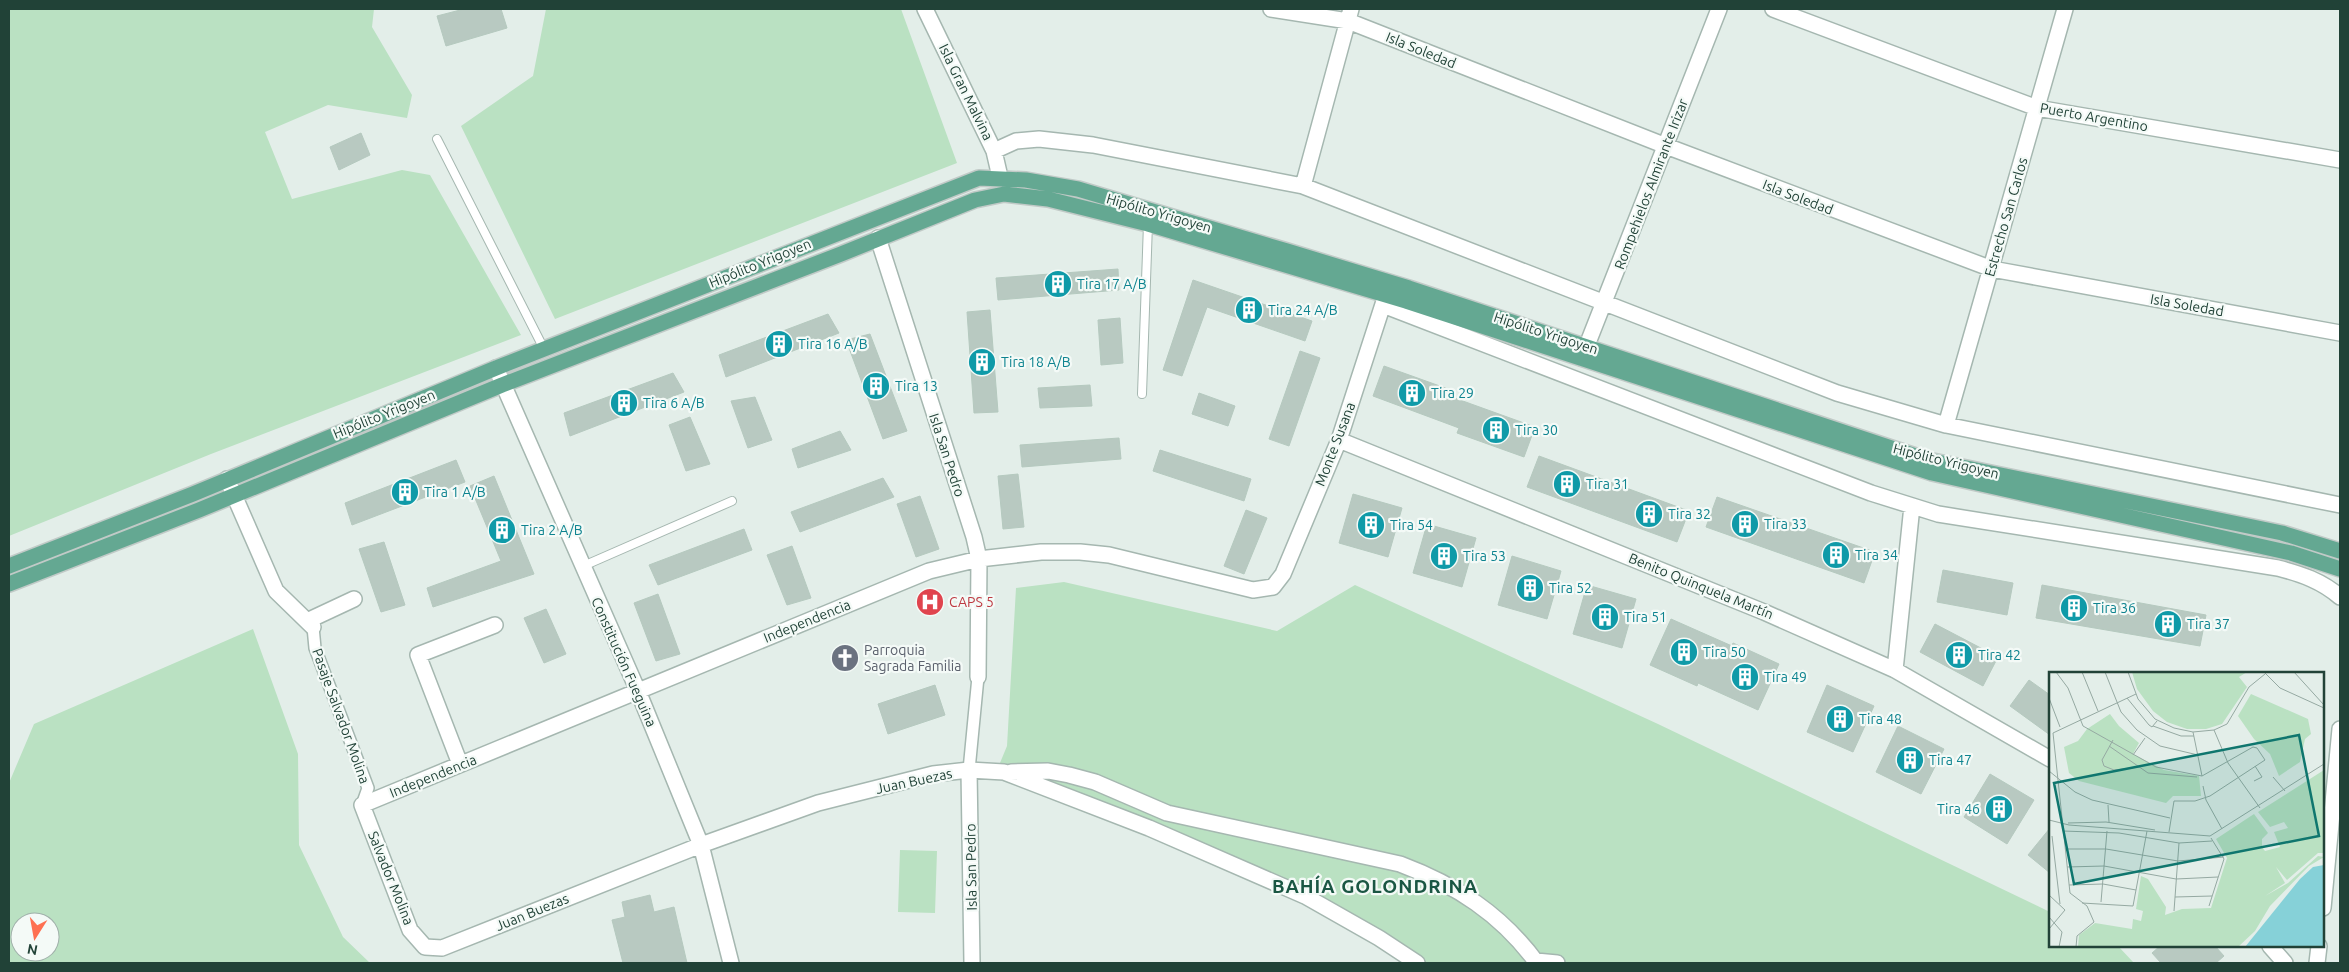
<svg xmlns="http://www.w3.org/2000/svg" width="2349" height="972" font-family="Ubuntu,sans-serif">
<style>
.green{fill:#bae1c2;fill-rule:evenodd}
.building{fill:#b8c9c1;stroke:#b5c9bf}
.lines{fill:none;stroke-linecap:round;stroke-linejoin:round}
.service-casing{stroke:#a5b7b0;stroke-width:10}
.pedestrian-casing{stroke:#a5b7b0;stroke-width:14}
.minor-casing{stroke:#a5b7b0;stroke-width:18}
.primary-casing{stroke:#c1cac7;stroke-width:18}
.service{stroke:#fff;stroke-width:8}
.pedestrian{stroke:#fff;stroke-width:11}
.minor{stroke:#fff;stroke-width:15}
.primary{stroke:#64a892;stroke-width:15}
.labels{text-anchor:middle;stroke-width:4.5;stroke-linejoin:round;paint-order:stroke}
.street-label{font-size:14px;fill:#214237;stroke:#f4faf7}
.culture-label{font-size:14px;fill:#0d838f;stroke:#f4faf7;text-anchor:start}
.health-label{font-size:14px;fill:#be3a42;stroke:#f4faf7;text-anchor:start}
.worship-label{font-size:14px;fill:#5b616d;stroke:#f4faf7;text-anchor:start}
.district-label{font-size:19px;font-weight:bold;letter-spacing:1px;fill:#1a5643;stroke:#f4faf7}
.inset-road{fill:none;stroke:#95a9a2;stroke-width:1}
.view{fill:#0f766e;fill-opacity:0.15;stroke:#0f766e;stroke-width:2.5}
.inset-edge{fill:none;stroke:#214237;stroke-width:2.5}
</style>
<rect width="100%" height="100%" fill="#e3eee9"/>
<!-- green -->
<path class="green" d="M9 9H374L372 27 412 95 407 118 328 105 265 132 292 199 402 170 430 175 521 335 211 454 9 536Z
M546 9H901L957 163 555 319 461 126 533 76Z
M1064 582 1277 631 1355 585 1658 724 2050 912V946H2118L2134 963H1420L1307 894 995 775 1007 746 1016 588Z
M253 629 298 754 299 845 343 937 370 963H9V783L34 724ZM20 922H50V952H20Z
M900 850 937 851 935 913 898 912Z"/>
<!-- building -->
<path class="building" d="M464 9H501L507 28 446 46 437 16Z
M361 133 370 155 339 170 330 147Z
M1118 269 1119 290 998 300 996 278Z
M1193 280 1312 321 1305 341 1207 307 1182 376 1163 370Z
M990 310 998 412 974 413 967 312Z
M828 314 839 333 726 377 719 355Z
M1120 318 1123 363 1101 365 1098 320Z
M870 334 907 431 883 439 846 340Z
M1300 351 1320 358 1289 446 1269 439Z
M1384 366 1451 390 1449 396 1535 427 1524 457 1457 433 1459 428 1373 396Z
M673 373 684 392 570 436 564 413Z
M1090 385 1092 406 1040 408 1038 388Z
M1199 393 1235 406 1228 426 1192 414Z
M755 397 772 440 748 448 731 401Z
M690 417 710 464 686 471 669 425Z
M840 431 851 450 798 468 792 449Z
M1119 438 1121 459 1022 467 1020 445Z
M1160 450 1251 479 1244 501 1153 471Z
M1539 456 1689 511 1677 542 1527 487Z
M456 460 465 482 352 525 345 503Z
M1018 474 1024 527 1003 529 998 476Z
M494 476 534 574 433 607 427 588 501 561 470 486Z
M883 478 894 497 800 532 791 512Z
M1353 494 1402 508 1388 557 1339 543Z
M920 496 939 549 916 557 897 504Z
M1717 497 1875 552 1864 583 1706 527Z
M1246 510 1267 518 1244 574 1224 566Z
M1427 524 1476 538 1462 587 1413 573Z
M744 529 752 550 658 585 649 565Z
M384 542 405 605 381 612 359 549Z
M792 546 811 598 787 605 767 555Z
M1512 556 1561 571 1547 619 1498 605Z
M1943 570 2013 583 2007 615 1937 602Z
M1587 585 1636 599 1622 648 1573 634Z
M2042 585 2206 615 2200 646 2036 618Z
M658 594 680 654 656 661 634 603Z
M546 609 566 654 544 663 524 618Z
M1671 619 1732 646 1733 643 1779 664 1758 710 1698 683 1697 686 1650 665Z
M1935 624 1998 657 1983 686 1920 652Z
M2029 680 2050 695V735L2010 706Z
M935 685 945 715 888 734 878 704Z
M1827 685 1874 706 1853 752 1807 732Z
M1898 726 1944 749 1921 794 1876 772Z
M1990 774 2034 800 2007 844 1964 817Z
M2050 828V873L2028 855Z
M650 895 654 912 674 907 687 963H623L612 920 625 917 622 902Z
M2160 946H2215L2224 956 2216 963H2161L2152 953Z"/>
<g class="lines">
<defs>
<path id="service" d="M437 139 544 349
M1142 394 1148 224
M581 567 732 501"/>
<path id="pedestrian" d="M313 627 315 648 368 788 362 805
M969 770 978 677"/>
<path id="minor" d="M925 9 994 151 1000 177
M1271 9 1348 21 1666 146 1992 269 2340 333
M1773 9 2037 108 2340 160
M994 151 1016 141 1039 139 1093 145 1303 186 1837 393 1946 425 2340 505
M1303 186 1351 9
M878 238 974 537 979 559 978 677
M1386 295 1339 440 1283 574 1273 587 1253 590 1109 555 1080 552H1041L979 559 929 571 362 805 410 930 425 947 442 948 701 845 818 803 933 774 969 770 1004 772 1149 828 1305 896 1379 938 1417 963
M1383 305 1871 493 1938 514 2278 568C2301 574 2322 581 2340 597
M1582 358 1719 9
M496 368 638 691 701 845 731 963
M1946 425 2065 9
M1339 440 1764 612 1895 670 2050 759
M227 479 276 591 313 627
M307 621 354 599
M1895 670 1912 506
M460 764 418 655 495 625
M969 770 972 963
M1011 772 1048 771 1069 775 1095 782 1167 813 1400 864C1456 885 1501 914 1537 963
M2323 908 2340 729
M2270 946 2285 963
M1536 961 1557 963
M2317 963 2319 946"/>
<path id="primary" d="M9 566 193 494 496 368 979 178 1026 180 1078 189 1287 251 1409 288 1928 460 2282 533 2340 551
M9 584 199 510 502 385 841 254 975 200 1004 194 1048 199 1148 224 1406 301 1932 473 2291 553 2340 569"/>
</defs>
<!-- service casing -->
<use href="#service" class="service-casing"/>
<!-- pedestrian casing -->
<use href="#pedestrian" class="pedestrian-casing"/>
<!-- minor casing -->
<use href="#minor" class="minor-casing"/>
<!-- primary casing -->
<use href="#primary" class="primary-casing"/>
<!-- service -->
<use href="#service" class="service"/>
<!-- pedestrian -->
<use href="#pedestrian" class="pedestrian"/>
<!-- minor -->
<use href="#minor" class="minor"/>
<!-- primary -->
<use href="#primary" class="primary"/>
</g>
<!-- icons -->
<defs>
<symbol id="building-disc" viewBox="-11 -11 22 22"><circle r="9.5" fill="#0f9aa8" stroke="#f4faf7"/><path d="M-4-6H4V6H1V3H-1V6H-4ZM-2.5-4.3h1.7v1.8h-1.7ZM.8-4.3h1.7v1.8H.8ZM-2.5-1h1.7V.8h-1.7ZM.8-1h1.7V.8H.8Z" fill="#fff"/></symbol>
<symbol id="hospital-disc" viewBox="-11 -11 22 22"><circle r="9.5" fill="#e0444e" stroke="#f4faf7"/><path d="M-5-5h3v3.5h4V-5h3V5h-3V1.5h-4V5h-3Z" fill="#fff"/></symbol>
<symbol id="church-disc" viewBox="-11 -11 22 22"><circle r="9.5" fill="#6b7280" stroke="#f4faf7"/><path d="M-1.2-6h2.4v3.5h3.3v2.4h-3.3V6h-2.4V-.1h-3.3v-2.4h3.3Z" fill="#fff"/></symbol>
</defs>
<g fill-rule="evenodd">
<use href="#building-disc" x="1042" y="268" width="32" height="32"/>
<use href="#building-disc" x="1233" y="294" width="32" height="32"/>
<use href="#building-disc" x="763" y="328" width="32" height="32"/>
<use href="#building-disc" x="966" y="346" width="32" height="32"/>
<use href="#building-disc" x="860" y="370" width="32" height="32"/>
<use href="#building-disc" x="1396" y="377" width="32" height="32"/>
<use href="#building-disc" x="608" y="387" width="32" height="32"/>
<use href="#building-disc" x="1480" y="414" width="32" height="32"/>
<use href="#building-disc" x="1551" y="468" width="32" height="32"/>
<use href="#building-disc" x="389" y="476" width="32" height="32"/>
<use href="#building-disc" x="1633" y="498" width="32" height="32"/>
<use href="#building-disc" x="1729" y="508" width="32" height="32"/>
<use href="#building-disc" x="1355" y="509" width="32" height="32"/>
<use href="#building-disc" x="486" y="514" width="32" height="32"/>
<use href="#building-disc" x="1820" y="539" width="32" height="32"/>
<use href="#building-disc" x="1428" y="540" width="32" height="32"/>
<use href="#building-disc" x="1514" y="572" width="32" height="32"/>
<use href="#hospital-disc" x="914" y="586" width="32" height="32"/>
<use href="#building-disc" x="2058" y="592" width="32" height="32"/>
<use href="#building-disc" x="1589" y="601" width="32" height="32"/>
<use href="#building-disc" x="2152" y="608" width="32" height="32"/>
<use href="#building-disc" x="1668" y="636" width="32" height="32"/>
<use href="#building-disc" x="1943" y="639" width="32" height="32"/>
<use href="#church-disc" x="829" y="642" width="32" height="32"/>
<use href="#building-disc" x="1729" y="661" width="32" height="32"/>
<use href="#building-disc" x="1824" y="703" width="32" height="32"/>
<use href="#building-disc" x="1894" y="744" width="32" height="32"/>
<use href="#building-disc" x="1983" y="793" width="32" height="32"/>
</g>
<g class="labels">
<!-- street labels -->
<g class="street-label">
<text transform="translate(1421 50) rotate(22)" y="5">Isla Soledad</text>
<text transform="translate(966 92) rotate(64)" y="5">Isla Gran Malvina</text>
<text transform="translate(2094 117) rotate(10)" y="5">Puerto Argentino</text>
<text transform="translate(1651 184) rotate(-69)" y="5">Rompehielos Almirante Irizar</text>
<text transform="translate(1798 197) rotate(21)" y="5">Isla Soledad</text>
<text transform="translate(1159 213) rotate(16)" y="5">Hipólito Yrigoyen</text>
<text transform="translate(2006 217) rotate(-74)" y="5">Estrecho San Carlos</text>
<text transform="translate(760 263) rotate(-22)" y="5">Hipólito Yrigoyen</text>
<text transform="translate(2187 305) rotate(10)" y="5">Isla Soledad</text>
<text transform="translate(1546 333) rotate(18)" y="5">Hipólito Yrigoyen</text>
<text transform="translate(384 414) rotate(-22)" y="5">Hipólito Yrigoyen</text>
<text transform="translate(1335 444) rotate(-69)" y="5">Monte Susana</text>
<text transform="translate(947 455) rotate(72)" y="5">Isla San Pedro</text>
<text transform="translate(1946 461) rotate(14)" y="5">Hipólito Yrigoyen</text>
<text transform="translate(1701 586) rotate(22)" y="5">Benito Quinquela Martín</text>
<text transform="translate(807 621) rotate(-22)" y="5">Independencia</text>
<text transform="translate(624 662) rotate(66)" y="5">Constitución Fueguina</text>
<text transform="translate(341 716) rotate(70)" y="5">Pasaje Salvador Molina</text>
<text transform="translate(433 776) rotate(-22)" y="5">Independencia</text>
<text transform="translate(914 781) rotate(-12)" y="5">Juan Buezas</text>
<text transform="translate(971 867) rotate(-91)" y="5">Isla San Pedro</text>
<text transform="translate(391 878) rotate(68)" y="5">Salvador Molina</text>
<text transform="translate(532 912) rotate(-22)" y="5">Juan Buezas</text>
</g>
<!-- culture labels -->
<g class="culture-label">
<text x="1077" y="289">Tira 17 A/B</text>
<text x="1268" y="315">Tira 24 A/B</text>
<text x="798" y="349">Tira 16 A/B</text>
<text x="1001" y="367">Tira 18 A/B</text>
<text x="895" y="391">Tira 13</text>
<text x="1431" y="398">Tira 29</text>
<text x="643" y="408">Tira 6 A/B</text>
<text x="1515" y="435">Tira 30</text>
<text x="1586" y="489">Tira 31</text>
<text x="424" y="497">Tira 1 A/B</text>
<text x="1668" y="519">Tira 32</text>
<text x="1764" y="529">Tira 33</text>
<text x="1390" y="530">Tira 54</text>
<text x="521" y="535">Tira 2 A/B</text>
<text x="1855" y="560">Tira 34</text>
<text x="1463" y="561">Tira 53</text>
<text x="1549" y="593">Tira 52</text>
<text x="2093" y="613">Tira 36</text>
<text x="1624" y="622">Tira 51</text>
<text x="2187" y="629">Tira 37</text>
<text x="1703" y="657">Tira 50</text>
<text x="1978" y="660">Tira 42</text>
<text x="1764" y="682">Tira 49</text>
<text x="1859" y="724">Tira 48</text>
<text x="1929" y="765">Tira 47</text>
<text x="1980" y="814" text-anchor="end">Tira 46</text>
</g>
<!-- health labels -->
<g class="health-label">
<text x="949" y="607">CAPS 5</text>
</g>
<!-- worship labels -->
<g class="worship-label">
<text x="864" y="655">Parroquia<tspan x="864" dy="16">Sagrada Familia</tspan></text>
</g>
<!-- district labels -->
<g class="district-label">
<text x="1375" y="893">BAHÍA GOLONDRINA</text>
</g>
</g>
<!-- overview -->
<g transform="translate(2049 672)">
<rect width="275" height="275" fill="#e3eee9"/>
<path d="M83 0H198L190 5 198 15 173 52 157 57H138L118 50 104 39 88 17ZM202 22 259 47 262 62 256 67 251 90 230 104 221 82 205 67 189 44ZM61 42 70 54 90 71 84 82 115 98 150 104 152 124H124L117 131 30 109 20 101 15 75 29 69 38 57ZM275 98V181H269L238 208 227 195 236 211 216 224 239 211 269 184 275 185 260 194 221 234 206 259 189 275H29L30 263 46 251 83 257 84 247 92 249 94 239 87 237 92 204 99 207 117 235 116 243 133 237 162 236 178 186 167 167 205 142 219 161 213 167V175L216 179 231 175 225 160 239 156 235 150 221 155 209 140Z" fill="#bae1c2"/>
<path d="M275 193V275H196L251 207 264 195Z" fill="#86d1d8"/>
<path class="inset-road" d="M7 0 19 16 34 54 107 95 153 104 204 75 208 76 216 88 161 124 146 129H125L120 160M33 0 49 39M56 0 72 40 88 58 111 74 149 83M79 0 89 27 106 47 125 56 144 60 165 58 178 52 200 15 216 2M215 0 231 16 275 36M245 0 275 33M0 26 11 55M78 26 100 53 103 55 108 49M104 54 132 64H145M165 58 179 91 211 136M144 60 153 104M64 68 53 88 55 94 65 98 90 95M60 74 99 101 148 105M84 83 96 66M0 99 26 120 43 128 121 146M224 105 236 119M205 109 213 105 206 94M154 114 157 128 173 157M59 133 60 150M0 148 20 153 161 164 275 92M19 151 57 150 106 158M14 159 70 161 130 171 163 169M3 164 11 232M16 177H57L129 189 175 185M18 195 55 194 127 207 169 205M20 213 54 212 87 218M0 223 16 238 0 257M126 225 163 224M52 230 58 159M33 231 84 234 98 159M160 234 175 187 162 166M125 239 130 171M0 245 13 260 10 275M27 275 28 264 45 250 38 234 21 221 4 61 87 22"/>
<path class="view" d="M250 63 270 164 25 212 5 111Z"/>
<rect width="275" height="275" class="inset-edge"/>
</g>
<!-- border -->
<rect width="2349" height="972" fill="none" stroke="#214237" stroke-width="20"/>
<!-- north arrow -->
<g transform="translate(35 937) rotate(191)"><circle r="24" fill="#f4faf7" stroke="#a0b0aa"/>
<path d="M0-4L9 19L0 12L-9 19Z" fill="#fe7051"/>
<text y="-8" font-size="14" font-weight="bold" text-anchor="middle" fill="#214237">N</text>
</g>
</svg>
